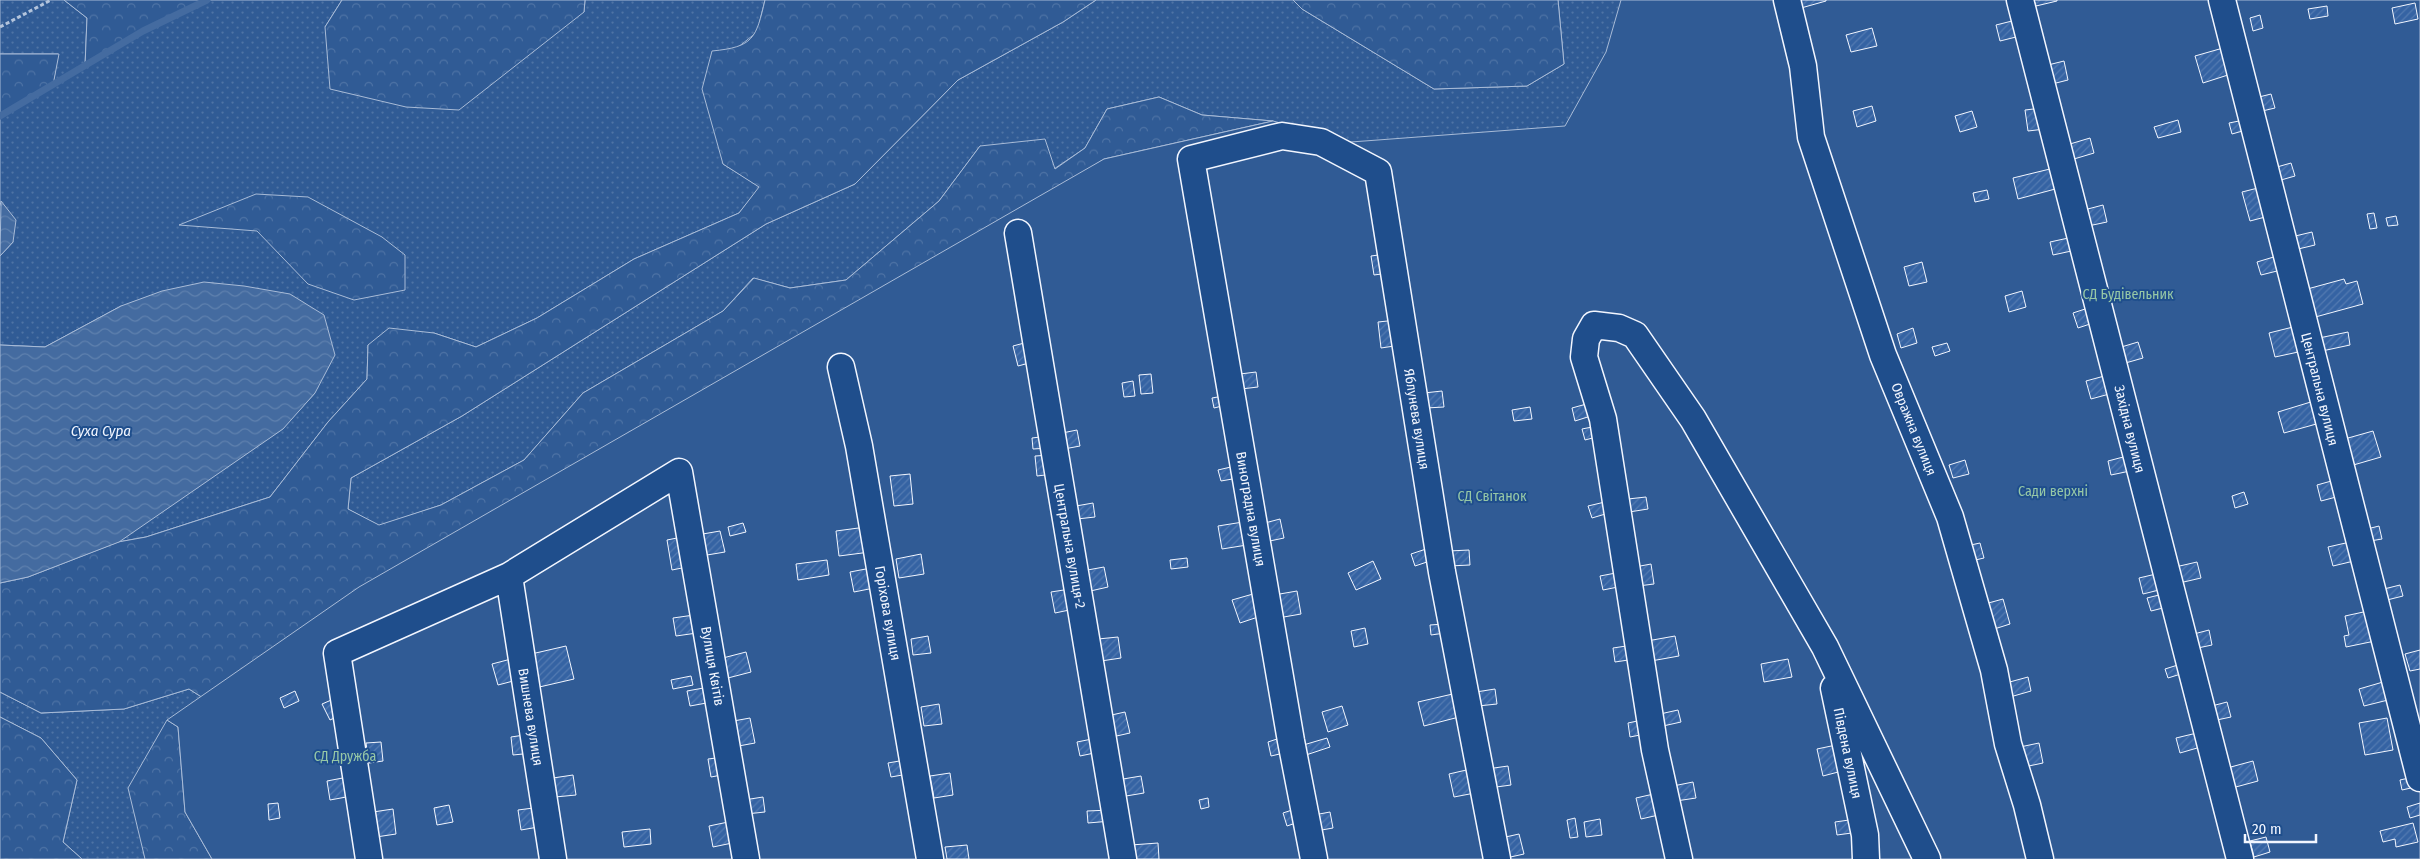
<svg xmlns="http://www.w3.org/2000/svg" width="2420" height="859" font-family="'Fira Sans Condensed',sans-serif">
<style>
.grass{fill:url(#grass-dots);stroke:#a8bbd7}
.forest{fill:url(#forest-crowns);stroke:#a8bbd7}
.built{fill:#305b95;stroke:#a8bbd7}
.water{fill:url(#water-waves);stroke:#a8bbd7}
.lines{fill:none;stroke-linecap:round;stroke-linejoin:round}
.stream{stroke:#446ba0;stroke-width:7}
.building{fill:url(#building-hatch);stroke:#f2f6ff}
.minor-casing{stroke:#f2f6ff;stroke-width:29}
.path{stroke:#b3c4dc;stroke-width:3;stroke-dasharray:4 2.5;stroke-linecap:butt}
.minor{stroke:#1f4e8c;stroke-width:26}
.labels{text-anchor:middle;stroke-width:4;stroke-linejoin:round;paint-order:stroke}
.park-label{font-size:14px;fill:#97c8a6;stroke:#1f4e8c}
.street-label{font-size:14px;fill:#f2f6ff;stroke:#1f4e8c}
.water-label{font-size:15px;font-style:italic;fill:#f2f6ff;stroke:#1f4e8c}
</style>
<defs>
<pattern id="grass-dots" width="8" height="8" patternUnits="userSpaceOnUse" patternTransform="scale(1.25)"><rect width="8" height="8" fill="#305b95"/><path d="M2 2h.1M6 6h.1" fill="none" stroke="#4e73a5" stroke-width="1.8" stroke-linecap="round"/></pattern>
<pattern id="forest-crowns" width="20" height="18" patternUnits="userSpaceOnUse" patternTransform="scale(1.25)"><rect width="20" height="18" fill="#305b95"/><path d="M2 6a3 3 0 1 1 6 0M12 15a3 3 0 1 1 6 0" fill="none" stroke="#4e73a5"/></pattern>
<pattern id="water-waves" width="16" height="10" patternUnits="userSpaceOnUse" patternTransform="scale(1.25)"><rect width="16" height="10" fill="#446ba0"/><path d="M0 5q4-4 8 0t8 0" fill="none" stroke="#5f81ae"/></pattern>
<pattern id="building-hatch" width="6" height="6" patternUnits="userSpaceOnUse" patternTransform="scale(1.25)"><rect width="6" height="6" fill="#3563a3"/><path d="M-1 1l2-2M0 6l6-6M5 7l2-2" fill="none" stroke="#537ab1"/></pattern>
</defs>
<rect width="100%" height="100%" fill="#1f4e8c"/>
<!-- grass -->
<path class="grass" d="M0 0H64L87 18 85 66 143 31 207 0H342L325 27 584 12 585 0H765L757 32 737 48 723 164 760 187 739 213 634 259 537 318 476 347 434 333 368 345 367 379 328 422 270 497 146 537 118 542 282 429 315 393 121 306 45 347 0 345V256L13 242 0 202V116L53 85 58 54H0Z
M1096 0H1293L1302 9 1434 89 1527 86 1564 64 1558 0H1695L1726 324 1273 121 1202 115 1159 97 1107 109 1085 148 1054 169 980 146 939 201 846 280 790 288 753 278 723 311 583 393 524 460 441 505 379 526 348 509 351 478 462 416 766 224 855 184 958 80 1063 22Z
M189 689 233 717 212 859 185 812 141 837 145 859H82L63 842 77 780 41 738 0 717V692L41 713 124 709Z"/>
<!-- forest -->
<path class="forest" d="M64 0H207L143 31 85 66 87 18Z
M342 0H585L584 12 459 110 406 107 330 89 325 27Z
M765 0H1096L1063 22 958 80 855 184 766 224 462 416 351 478 348 509 379 525 441 505 524 460 583 393 723 311 754 278 790 288 846 280 939 201 980 146 1045 139 1055 169 1085 148 1107 109 1159 97 1202 115 1273 121 1104 159 233 717 189 689 124 709 41 713 0 692V583L28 577 118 542 146 537 270 497 328 422 367 379 368 345 389 328 434 333 476 347 537 318 634 259 739 213 759 187 723 164 702 89 712 51C754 47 756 38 765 0Z
M1293 0H1558L1564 64 1527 86 1434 89 1302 9Z
M0 54H59L53 85 0 116Z
M256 194 308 197 382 237 405 255V290L354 300 308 284 257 231 179 225Z
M0 717 41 738 77 780 63 842 82 859H0Z
M167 720 178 727 185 812 212 859H145L128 788Z"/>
<!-- built -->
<path class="built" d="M1621 0H2420V859H212L185 812 178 727 167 720 359 587 1104 159 1273 121 1351 142 1565 126 1606 52Z"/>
<!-- water -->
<path class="water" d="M1 201 16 220 13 242 0 256Z
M204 282 244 286 290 294 324 315 335 355 315 393 283 429 119 542 28 577 0 583V345L45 347 121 306 162 291Z"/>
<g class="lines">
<!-- stream -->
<path class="stream" d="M0 116 143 31 207 0"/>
</g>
<!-- building -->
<path class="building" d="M1799 0H1826V1L1801 8Z
M2034 0H2057V1L2036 6Z
M2415 3 2418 19 2395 24 2392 8Z
M2327 6 2328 16 2310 19 2308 9Z
M2260 15 2263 28 2253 31 2250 18Z
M2016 20 2020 36 2000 41 1996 25Z
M1872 28 1877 46 1851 52 1846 35Z
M2223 48 2231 74 2203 83 2195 56Z
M2064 61 2068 80 2048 85 2044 66Z
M2271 94 2275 108 2258 112 2255 98Z
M1872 106 1876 121 1857 127 1853 111Z
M2042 108 2045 129 2028 131 2025 110Z
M1972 111 1977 127 1960 132 1955 116Z
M2178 120 2181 132 2158 138 2154 127Z
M2244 120 2246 130 2232 134 2229 123Z
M2090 138 2094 153 2074 159 2070 144Z
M2291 163 2295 176 2274 182 2270 169Z
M2054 168 2059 188 2018 199 2013 178Z
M2262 187 2269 216 2250 221 2242 192Z
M1987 190 1989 199 1975 202 1973 193Z
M2103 205 2107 222 2088 226 2084 210Z
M2374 213 2377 228 2370 229 2367 214Z
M2396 216 2398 225 2388 226 2386 218Z
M2312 232 2315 245 2294 250 2291 237Z
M2073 237 2076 250 2053 255 2050 242Z
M1386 254 1389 273 1374 275 1371 256Z
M2277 256 2281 270 2261 275 2257 262Z
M1922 262 1927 282 1909 286 1904 267Z
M2344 279 2346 284 2357 281 2363 304 2308 319 2300 291Z
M2022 291 2026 307 2009 312 2005 296Z
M2091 307 2096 322 2078 328 2073 313Z
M1397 320 1401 345 1381 348 1378 322Z
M2297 326 2303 351 2275 357 2269 333Z
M1913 328 1917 343 1901 348 1897 334Z
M2348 332 2350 345 2322 351 2319 338Z
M1028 342 1033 362 1018 366 1013 346Z
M2138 342 2143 358 2122 364 2118 348Z
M1947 343 1950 351 1935 356 1932 347Z
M1256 372 1258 387 1241 389 1240 374Z
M1151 374 1153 393 1141 394 1139 375Z
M2108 375 2113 393 2091 399 2086 381Z
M1133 381 1135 396 1124 397 1122 383Z
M1442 391 1444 407 1426 408 1424 393Z
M1223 396 1226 405 1214 408 1212 398Z
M2314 401 2320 423 2284 433 2278 412Z
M1590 403 1594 415 1575 421 1572 408Z
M1530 407 1532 419 1514 421 1512 410Z
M1597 426 1600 436 1585 440 1582 429Z
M1077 430 1080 446 1064 449 1062 433Z
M2373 431 2381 457 2350 466 2341 440Z
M1048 436 1049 448 1033 449 1032 438Z
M1051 455 1053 474 1037 476 1035 456Z
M2127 456 2130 471 2111 475 2108 461Z
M1965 460 1969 474 1953 478 1949 465Z
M1235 466 1238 478 1221 481 1218 470Z
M910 474 913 504 894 506 890 476Z
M2335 480 2340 496 2321 501 2317 485Z
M2244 492 2248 504 2235 508 2232 496Z
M1646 497 1648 509 1629 512 1628 499Z
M1609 501 1612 512 1592 518 1588 506Z
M1093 503 1095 517 1077 519 1076 506Z
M1280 519 1284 538 1265 542 1261 524Z
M1243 522 1247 545 1222 549 1218 526Z
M743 523 746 532 730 536 728 527Z
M2379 526 2382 539 2370 541 2367 529Z
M866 527 870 552 839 556 836 531Z
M720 531 725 552 701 556 697 535Z
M682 537 687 567 672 570 667 540Z
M2350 542 2354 561 2333 566 2328 547Z
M1980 543 1984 558 1971 561 1966 546Z
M1429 548 1433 560 1415 566 1411 554Z
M1469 550 1470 565 1449 566V551Z
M921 554 924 574 899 578 896 559Z
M1187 558 1188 567 1171 569 1170 560Z
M827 560 829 575 798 580 796 564Z
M1373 561 1381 579 1356 590 1348 573Z
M2197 562 2201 578 2175 584 2171 568Z
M1651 564 1654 584 1638 586 1635 567Z
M1104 567 1108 587 1086 592 1082 571Z
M871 568 874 588 854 592 850 572Z
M1621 572 1623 586 1603 590 1600 576Z
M2156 574 2159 590 2143 594 2139 578Z
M2400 585 2403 596 2387 600 2384 589Z
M1070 589 1074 609 1055 613 1051 592Z
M1297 591 1301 614 1278 618 1274 595Z
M1253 594 1261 616 1240 623 1232 600Z
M2163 594 2167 607 2151 611 2147 598Z
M2003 599 2010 624 1988 631 1981 605Z
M2368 611 2375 641 2346 647 2344 636 2349 635 2345 616Z
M701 614 704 632 676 636 673 618Z
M1444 624 1445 633 1431 635 1430 625Z
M1365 628 1368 644 1354 647 1351 631Z
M2209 630 2212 645 2193 649 2190 635Z
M928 636 931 653 913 655 911 639Z
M1675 636 1679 656 1651 661 1647 641Z
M1118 637 1121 658 1101 661 1098 639Z
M1633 645 1635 659 1615 662 1613 648Z
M566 646 574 679 535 688 527 655Z
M2420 650V669L2410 671 2405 654Z
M746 652 751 672 724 679 719 659Z
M511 659 517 680 498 685 492 664Z
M1788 659 1792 677 1764 682 1761 664Z
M2181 664 2184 673 2168 678 2165 669Z
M691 676 693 685 673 689 671 680Z
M2028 677 2031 691 2010 697 2006 683Z
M2383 682 2388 700 2364 706 2359 689Z
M709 687 712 702 690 706 687 691Z
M1495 689 1497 704 1478 706 1476 692Z
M295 691 299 701 284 708 280 698Z
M1457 693 1463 716 1424 726 1418 702Z
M336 698 343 714 330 720 322 704Z
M2227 702 2231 717 2212 721 2208 707Z
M939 704 942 724 924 726 921 707Z
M1342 706 1348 725 1328 732 1322 712Z
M1678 710 1681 722 1663 726 1660 714Z
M1125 712 1130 733 1112 737 1107 716Z
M750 718 755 743 733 747 728 722Z
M2387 718 2393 750 2365 755 2359 723Z
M1642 720 1645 734 1630 737 1628 723Z
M2201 732 2204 746 2180 753 2176 738Z
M531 734 533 753 513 755 511 737Z
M1097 738 1099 752 1080 756 1077 742Z
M1280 738 1284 753 1271 756 1268 742Z
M1327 738 1330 747 1303 756 1300 746Z
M381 742 383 761 369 763 366 743Z
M2039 743 2043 763 2024 767 2020 747Z
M1836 745 1842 771 1823 776 1817 749Z
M724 757 727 774 711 777 708 759Z
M905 760 908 774 891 777 888 763Z
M2253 761 2258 781 2232 788 2227 768Z
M1508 766 1511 785 1489 788 1487 769Z
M1475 768 1480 792 1454 797 1449 774Z
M950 773 953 795 934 798 930 776Z
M573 775 576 795 555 797 553 778Z
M353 776 357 795 330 800 327 781Z
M1141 776 1144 793 1120 797 1117 780Z
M2409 778 2411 788 2402 790 2400 780Z
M1693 782 1696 798 1676 801 1673 786Z
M1658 793 1663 814 1641 819 1636 798Z
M763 797 765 812 746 814 744 800Z
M1208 798 1209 807 1201 809 1199 800Z
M278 803 280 818 269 820 268 804Z
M2420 803V815L2410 818 2407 807Z
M449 805 453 822 437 825 434 808Z
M541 807 544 826 521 830 518 810Z
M393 809 396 834 376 837 373 812Z
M1295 809 1299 822 1287 826 1283 813Z
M1110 810 1111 821 1088 823 1087 811Z
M1330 812 1333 828 1316 831 1314 815Z
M1575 818 1578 837 1570 838 1567 820Z
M1600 819 1602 835 1586 837 1584 822Z
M1856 819 1859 832 1837 835 1835 822Z
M733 821 737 842 713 847 709 826Z
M2413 823 2418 842 2396 847 2395 839 2383 842 2380 831Z
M650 829 651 844 624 847 622 832Z
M1519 834 1524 854 1506 858 1501 838Z
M2266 837 2270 852 2254 857 2250 841Z
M1158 843 1159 859H1132L1131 845Z
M967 845 969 859H947L945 847Z"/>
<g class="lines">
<defs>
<path id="minor" d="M1787 0 1803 66 1811 137 1883 355 1950 517 1994 670 2008 744 2027 805 2040 859
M2020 0 2240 859
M2222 0 2420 778
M1018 233 1123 859
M841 367 859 446 930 859
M509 576 553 859
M1834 688 1865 835 1866 859
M369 859 337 653 509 576 679 472 746 859
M1314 859 1291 741 1191 159 1282 136 1321 142 1378 172 1442 572 1497 859
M1679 859 1655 750 1603 419 1584 357 1586 339 1594 325 1619 328 1635 335 1693 419 1825 647 1927 859"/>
</defs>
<!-- minor casing -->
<use href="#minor" class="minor-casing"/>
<!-- path -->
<path class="path" d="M0 27 51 0"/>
<!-- minor -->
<use href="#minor" class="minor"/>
</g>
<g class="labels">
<!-- park labels -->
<g class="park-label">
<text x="2128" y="299">СД Будівельник</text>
<text x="2053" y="496">Сади верхні</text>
<text x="1492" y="501">СД Світанок</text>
<text x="345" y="761">СД Дружба</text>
</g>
<!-- street labels -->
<g class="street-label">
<text transform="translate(2320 389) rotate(76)" y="5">Центральна вулиця</text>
<text transform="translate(1417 419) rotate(81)" y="5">Яблунева вулиця</text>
<text transform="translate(1914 429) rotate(68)" y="5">Овражна вулиця</text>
<text transform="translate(2130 429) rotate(76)" y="5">Західна вулиця</text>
<text transform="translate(1251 509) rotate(80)" y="5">Виноградна вулиця</text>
<text transform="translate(1070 546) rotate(80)" y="5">Центральна вулиця-2</text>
<text transform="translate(888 613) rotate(80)" y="5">Горіхова вулиця</text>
<text transform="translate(713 666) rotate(80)" y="5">Вулиця Квітів</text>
<text transform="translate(531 717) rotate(81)" y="5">Вишнева вулиця</text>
<text transform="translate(1848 753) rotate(78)" y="5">Південа вулиця</text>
</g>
<!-- water labels -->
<g class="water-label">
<text x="101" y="436">Суха Сура</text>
</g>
</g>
<!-- scale -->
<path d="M2245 834v8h71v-8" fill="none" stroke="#f2f6ff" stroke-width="2.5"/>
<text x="2252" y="834" font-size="15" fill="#f2f6ff" stroke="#1f4e8c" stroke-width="4" paint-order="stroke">20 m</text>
</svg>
